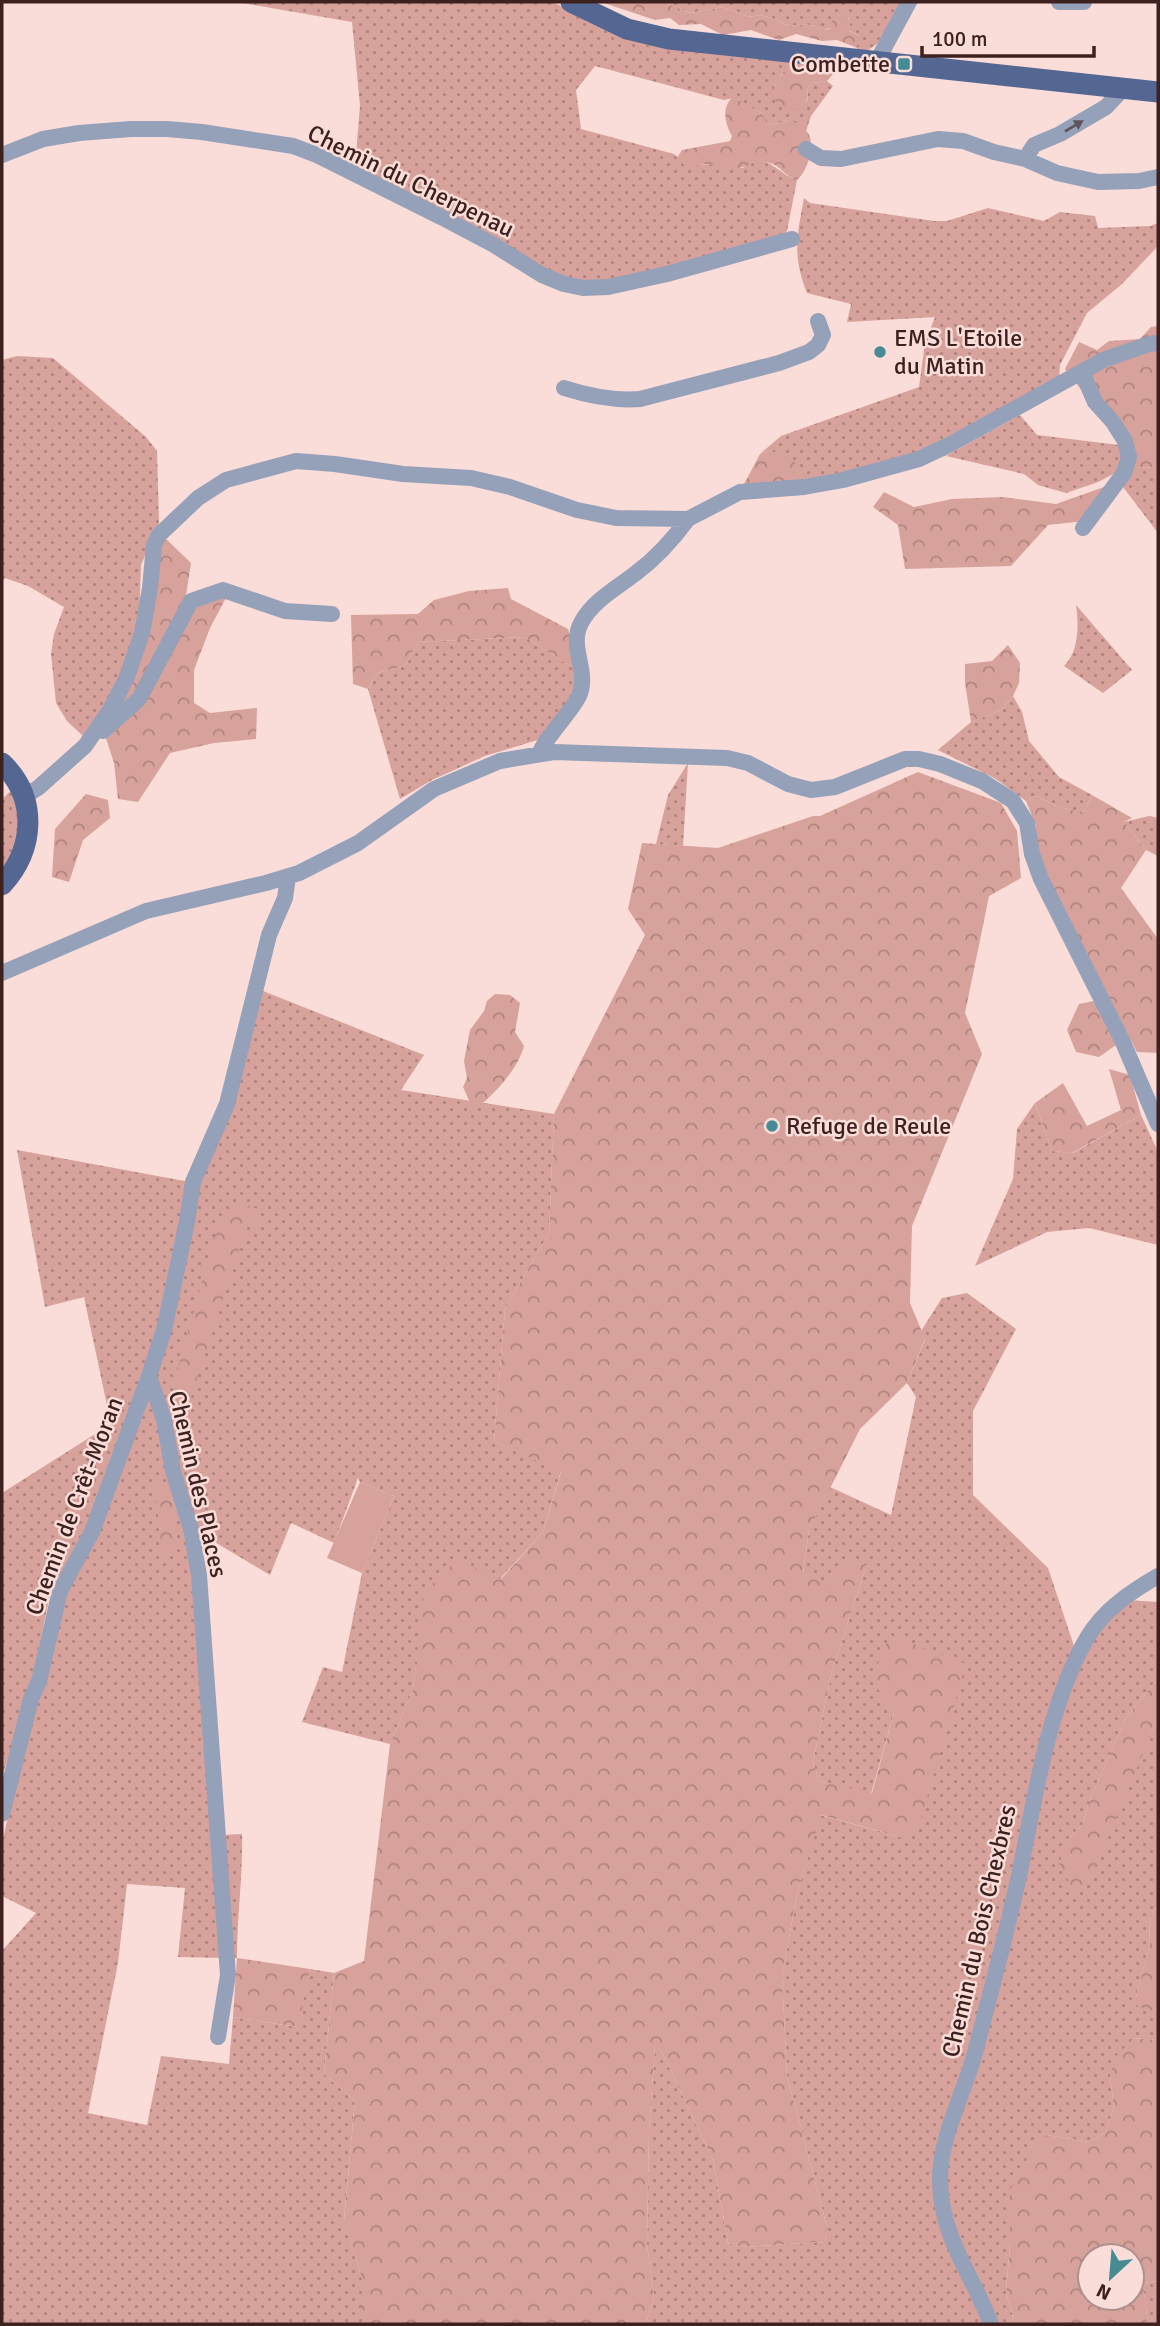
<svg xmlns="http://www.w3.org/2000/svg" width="1160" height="2326" font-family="Signika,sans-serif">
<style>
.green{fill:url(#green-dots)}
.forest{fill:url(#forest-crowns);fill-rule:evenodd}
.pitch{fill:#d7a29b}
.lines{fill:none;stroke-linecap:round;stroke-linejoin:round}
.minor{stroke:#95a0b9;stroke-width:16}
.major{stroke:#546792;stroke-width:21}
.oneway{fill:#60545c}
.poi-dot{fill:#448b94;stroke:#fadcd8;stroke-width:2.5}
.labels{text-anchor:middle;stroke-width:5;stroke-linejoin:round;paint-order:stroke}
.poi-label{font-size:24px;fill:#3c211e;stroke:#fadcd8;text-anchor:start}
.street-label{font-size:24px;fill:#3c211e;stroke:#fadcd8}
</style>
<defs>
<pattern id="green-dots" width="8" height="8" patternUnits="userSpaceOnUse" patternTransform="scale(1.75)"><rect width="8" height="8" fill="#d7a29b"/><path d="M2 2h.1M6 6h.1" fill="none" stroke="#b0847e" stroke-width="1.8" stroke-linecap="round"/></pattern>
<pattern id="forest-crowns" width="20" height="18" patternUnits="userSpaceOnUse" patternTransform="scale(1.75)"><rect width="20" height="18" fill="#d7a29b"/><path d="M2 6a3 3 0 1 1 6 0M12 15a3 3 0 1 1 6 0" fill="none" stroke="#b0847e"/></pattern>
</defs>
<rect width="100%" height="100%" fill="#fadcd8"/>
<!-- green -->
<path class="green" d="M236 2H553L571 11 797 62 781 74 774 87 807 103 808 87 812 83 827 81 833 86 811 116 806 131 790 120 771 125 761 113 733 98 724 100 595 66 576 90 581 129 674 154 686 165 718 164 743 168C766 149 777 174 797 180L787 231 780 237 721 254 593 284 553 275 355 166 360 106 352 22Z
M664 2H902L877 44 864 53 855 47 859 36 848 30 850 27 848 16 826 30 806 24 788 26 775 19 760 15 749 17 723 7 690 13Z
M804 198 810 203 934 221H947L988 208 1044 221 1060 212 1095 216 1098 228 1150 226 1158 223V246L1122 284 1087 313 1060 365 1059 379 921 451 803 483 771 450 760 454 781 436 919 387 925 343 935 317 847 322 851 304 807 293C792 255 797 236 804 198Z
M17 356 53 358 146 437 157 451 159 523 141 565 139 619 126 661 106 710 85 738 67 721 56 703 51 654 54 634 64 607 28 586 5 578 2 581V360Z
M1020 415 1037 435 1119 445 1125 458 1121 470 1098 482 1066 493 1038 485 1024 474 946 456Z
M1132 467 1158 468V533L1123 487Z
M1076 605 1132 670 1103 693 1064 666C1079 652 1079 624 1076 605Z
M525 637 567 664 579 668 570 706 544 738 485 756 432 780 400 799 368 689 377 673 405 666 418 642Z
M1013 696 1022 712 1029 741 1059 777 1092 795 1084 812 1058 807 1036 796 1026 801 996 779 938 750 971 722 1001 710Z
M688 763 683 846 656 844 668 795Z
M16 786 24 827 2 880V799Z
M1149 816 1158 818V856L1146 850 1124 822Z
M263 991 424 1055 401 1090 554 1114 549 1233 505 1309 494 1441 561 1471 543 1532 500 1579 425 1592 413 1690 390 1744 302 1722 323 1667 342 1672 362 1573 394 1496 360 1482 358 1478 334 1543 291 1523 270 1575 198 1532 153 1377 197 1183 259 994Z
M1035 1103 1052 1151 1073 1153 1141 1115 1158 1152V1245L1089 1228 1047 1232 975 1266 1013 1179 1017 1129Z
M17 1150 190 1182 159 1328 88 1528 51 1590 30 1690 2 1777V1493L111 1424 84 1297 45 1307Z
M967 1293 1016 1329 973 1411V1495L1048 1568 1074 1646 1080 1643 1110 1599 1158 1602V1678L1126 1718 1091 1797 1082 1825 1067 1840 1088 1881 1158 1718V1904L1149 1920 1150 1944 1136 1997 1156 2012 1158 2001V2040L1134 2038 1110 2076 1114 2107 1106 2132 1089 2142 1047 2135 1010 2244 1006 2292 1015 2324H646L654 2298 647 2244 649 2131 655 2045 662 2052 713 2160 728 2243 742 2247 825 2242 827 2227 787 2075 782 1976 797 1894 820 1815 901 1837 894 1713 871 1794 819 1781 813 1762 832 1671 867 1564 829 1586 803 1574 809 1530 830 1487 891 1515 916 1397 907 1383 925 1340 921 1331 942 1298Z
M148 1388 188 1535 224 1958 178 1957 185 1888 127 1884 118 1963 88 2113 147 2125 161 2056 229 2064 233 2017 297 2027 310 1969 334 1973 324 2074 355 2101 344 2219 362 2279V2324H2V1951L36 1913 2 1896V1844L30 1714 54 1621Z
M242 1834C243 1876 237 1916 237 1958L230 1957 224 1835Z
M1158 2281V2324H1148L1143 2283Z"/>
<!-- forest -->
<path class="forest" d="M601 2H664L690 13 723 7 749 17 760 15 775 19 788 26 806 24 826 30 829 29 834 17 848 16 850 27 849 31 859 36V44L855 47 837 40 822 41 796 34 779 40 751 30 723 35 701 24 679 25 670 18 655 20Z
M797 62 828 66 832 69 833 74 827 81 812 83 808 87 806 108C795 113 780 107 773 98 773 80 783 70 797 62Z
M733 97 761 113 771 125 790 120C797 124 806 128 809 135 815 148 807 172 797 180 785 177 780 165 770 163 753 159 752 166 739 168 728 170 719 163 707 164 700 164 692 168 685 165 681 163 680 161 677 158L682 150 730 141 732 136C725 124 721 107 733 97Z
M1158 326V468L1132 467 1130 436 1086 396 1065 369 1079 342 1097 350 1109 341 1140 339 1151 327Z
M771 450 807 469 803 483 744 484 760 454Z
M1107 486 1085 521 1048 525 1011 566 905 569 898 525 873 507 884 492 914 507 952 499 1003 497 1056 504Z
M165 538 191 563 186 595 137 697 104 724 129 680 156 561Z
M508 588 511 599 568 629 579 668 567 664 525 637 418 642 405 666 377 673 368 689 353 684 351 615 418 614 434 600 469 591Z
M227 596 210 628 194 670V703L210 713 257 708 256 739 214 743 170 753 138 802 118 799 114 763 105 735 193 604Z
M1008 645 1020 663 1019 683 1013 696 1001 710 971 722 965 683V664L992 661Z
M918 772 1001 803 1017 831 1021 878 989 896 965 1013 982 1054 912 1226 910 1303 925 1339 907 1383 860 1429 809 1530 803 1574 829 1585 848 1554 867 1564 832 1671 813 1762 819 1781 872 1793 894 1713 871 1679 890 1635 966 1664 919 1825 901 1837 821 1815 797 1894 782 1976 787 2075 827 2227 825 2242 742 2247 728 2243 713 2160 662 2052 655 2046 649 2131 647 2244 654 2298 646 2324H362V2279L344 2220 355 2101 324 2074 334 1973 364 1961 390 1744 413 1690 424 1592 457 1561 501 1579 543 1532 561 1472 494 1441 505 1309 549 1233 554 1114 645 935 628 909 642 843 718 848 813 816H820Z
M86 794 108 800 110 818 83 840 69 882 52 877 55 829Z
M1092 795 1132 818 1124 822 1146 850 1121 888 1158 939V1053L1137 1052 1044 872 1037 850 1036 826 1026 801 1036 796 1058 807 1084 812Z
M495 994 510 995 520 1003 515 1032 524 1046C518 1068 498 1090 481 1105H471L463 1087 467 1078 464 1061 470 1030 484 1011 487 1001Z
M1094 1001 1116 1045 1099 1057 1076 1052 1067 1030 1079 1004Z
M1109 1069 1130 1075 1141 1115 1072 1153 1052 1151 1035 1103 1063 1083 1087 1126 1121 1110Z
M236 1202 258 1209 260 1218 257 1226H247L181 1427 186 1453 176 1474 169 1431 174 1383 216 1230Z
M169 1481 177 1513 174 1555 162 1557 155 1484Z
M1158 1678V1718L1097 1863 1088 1881 1074 1890 1059 1864 1067 1840 1082 1825 1091 1797 1126 1718Z
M1158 1904V2001L1156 2012 1137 2006 1136 1997 1150 1944 1149 1920Z
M237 1958 310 1969 298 2027 233 2017Z
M1134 2038 1158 2040V2281L1143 2283 1148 2324H1015L1006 2292 1010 2244V2190L1031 2152 1047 2135 1089 2142 1106 2132 1114 2107 1110 2076 1115 2057ZM1090 2256H1132V2298H1090Z"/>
<!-- pitch -->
<path class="pitch" d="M360 1482 394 1496 362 1573 327 1558Z"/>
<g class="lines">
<!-- minor -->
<path class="minor" d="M1059 2H1084
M877 61 909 2
M806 149 821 158 841 159 938 139 963 141 994 152 1025 159 1057 173 1098 182 1139 181 1158 177
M2 155 43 139 79 133 131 129H167L202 132 293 146 317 155 443 218 494 245 542 275 564 284 583 288 608 287 667 274 792 239
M1025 159 1034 145 1060 134 1106 107 1123 89
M1082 372 1095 402 1113 422 1125 441 1129 457 1124 473 1083 528
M564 388C589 396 613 401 640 399L779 363 809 352 818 345 823 335 818 321
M103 731 139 699 191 601 223 590 285 611 332 614
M540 753C544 739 570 714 579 696 590 671 568 647 581 623 592 601 617 588 636 573 655 559 674 538 688 519
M25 796 38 788 85 746 110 710 127 677 142 633 150 588 154 545 159 535 198 498 226 480 296 461 335 464 403 474 471 478 510 487 577 510 616 518 688 519 740 492 804 487 843 480 919 459 949 445 1103 360 1149 344 1158 343
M2 973 146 911 266 883 299 873 358 843 434 789 500 761 554 752 727 758 748 763 788 784 811 790 835 787 905 759H919L940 764 982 781 1013 801 1027 823 1032 854 1041 879 1122 1040 1158 1124
M2 1814 31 1699 39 1681 60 1591 92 1532 149 1376
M218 2037 228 1975 199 1575 191 1529 173 1471 164 1420 149 1376 164 1330 187 1222 193 1182 227 1104 269 935 285 898 288 877
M991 2324C972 2273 941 2239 940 2180 940 2136 964 2094 975 2053 992 1986 1011 1919 1024 1851 1037 1783 1052 1698 1087 1638 1104 1609 1131 1592 1158 1576"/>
<!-- major -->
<path class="major" d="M571 2 627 29 669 39 1158 92
M2 763C38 798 35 849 2 885"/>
</g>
<!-- one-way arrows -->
<defs><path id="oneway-solid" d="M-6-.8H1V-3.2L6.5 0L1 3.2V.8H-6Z" transform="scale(1.75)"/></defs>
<use class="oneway" href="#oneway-solid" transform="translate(1074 126) rotate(-31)"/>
<!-- markers -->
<g class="poi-dot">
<rect x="897" y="57" width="14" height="14" rx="3.5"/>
<circle cx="880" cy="352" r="7"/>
<circle cx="772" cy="1126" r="7"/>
</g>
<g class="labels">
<!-- poi labels -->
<g class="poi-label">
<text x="890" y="72" text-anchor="end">Combette</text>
<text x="894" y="346">EMS L'Etoile<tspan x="894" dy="28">du Matin</tspan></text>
<text x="786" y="1134">Refuge de Reule</text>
</g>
<!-- street labels -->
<g class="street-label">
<text transform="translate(411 181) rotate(26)" y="8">Chemin du Cherpenau</text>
<text transform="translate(198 1484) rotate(77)" y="8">Chemin des Places</text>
<text transform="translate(74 1506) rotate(-69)" y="8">Chemin de Crêt-Moran</text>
<text transform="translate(979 1931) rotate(-77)" y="8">Chemin du Bois Chexbres</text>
</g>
</g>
<!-- border -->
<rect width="1160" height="2326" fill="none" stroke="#3c211e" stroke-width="7"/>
<!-- north arrow -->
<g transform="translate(1111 2277) rotate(206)"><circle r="33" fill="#fadcd8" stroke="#ae918e" stroke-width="2"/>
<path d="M0-5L12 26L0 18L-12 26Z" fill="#448b94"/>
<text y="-10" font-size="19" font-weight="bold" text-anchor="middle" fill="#3c211e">N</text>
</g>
<!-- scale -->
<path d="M922 46v10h172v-10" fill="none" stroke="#3c211e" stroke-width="3.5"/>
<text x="932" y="46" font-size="21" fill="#3c211e" stroke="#fadcd8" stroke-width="5" paint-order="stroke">100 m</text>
</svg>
